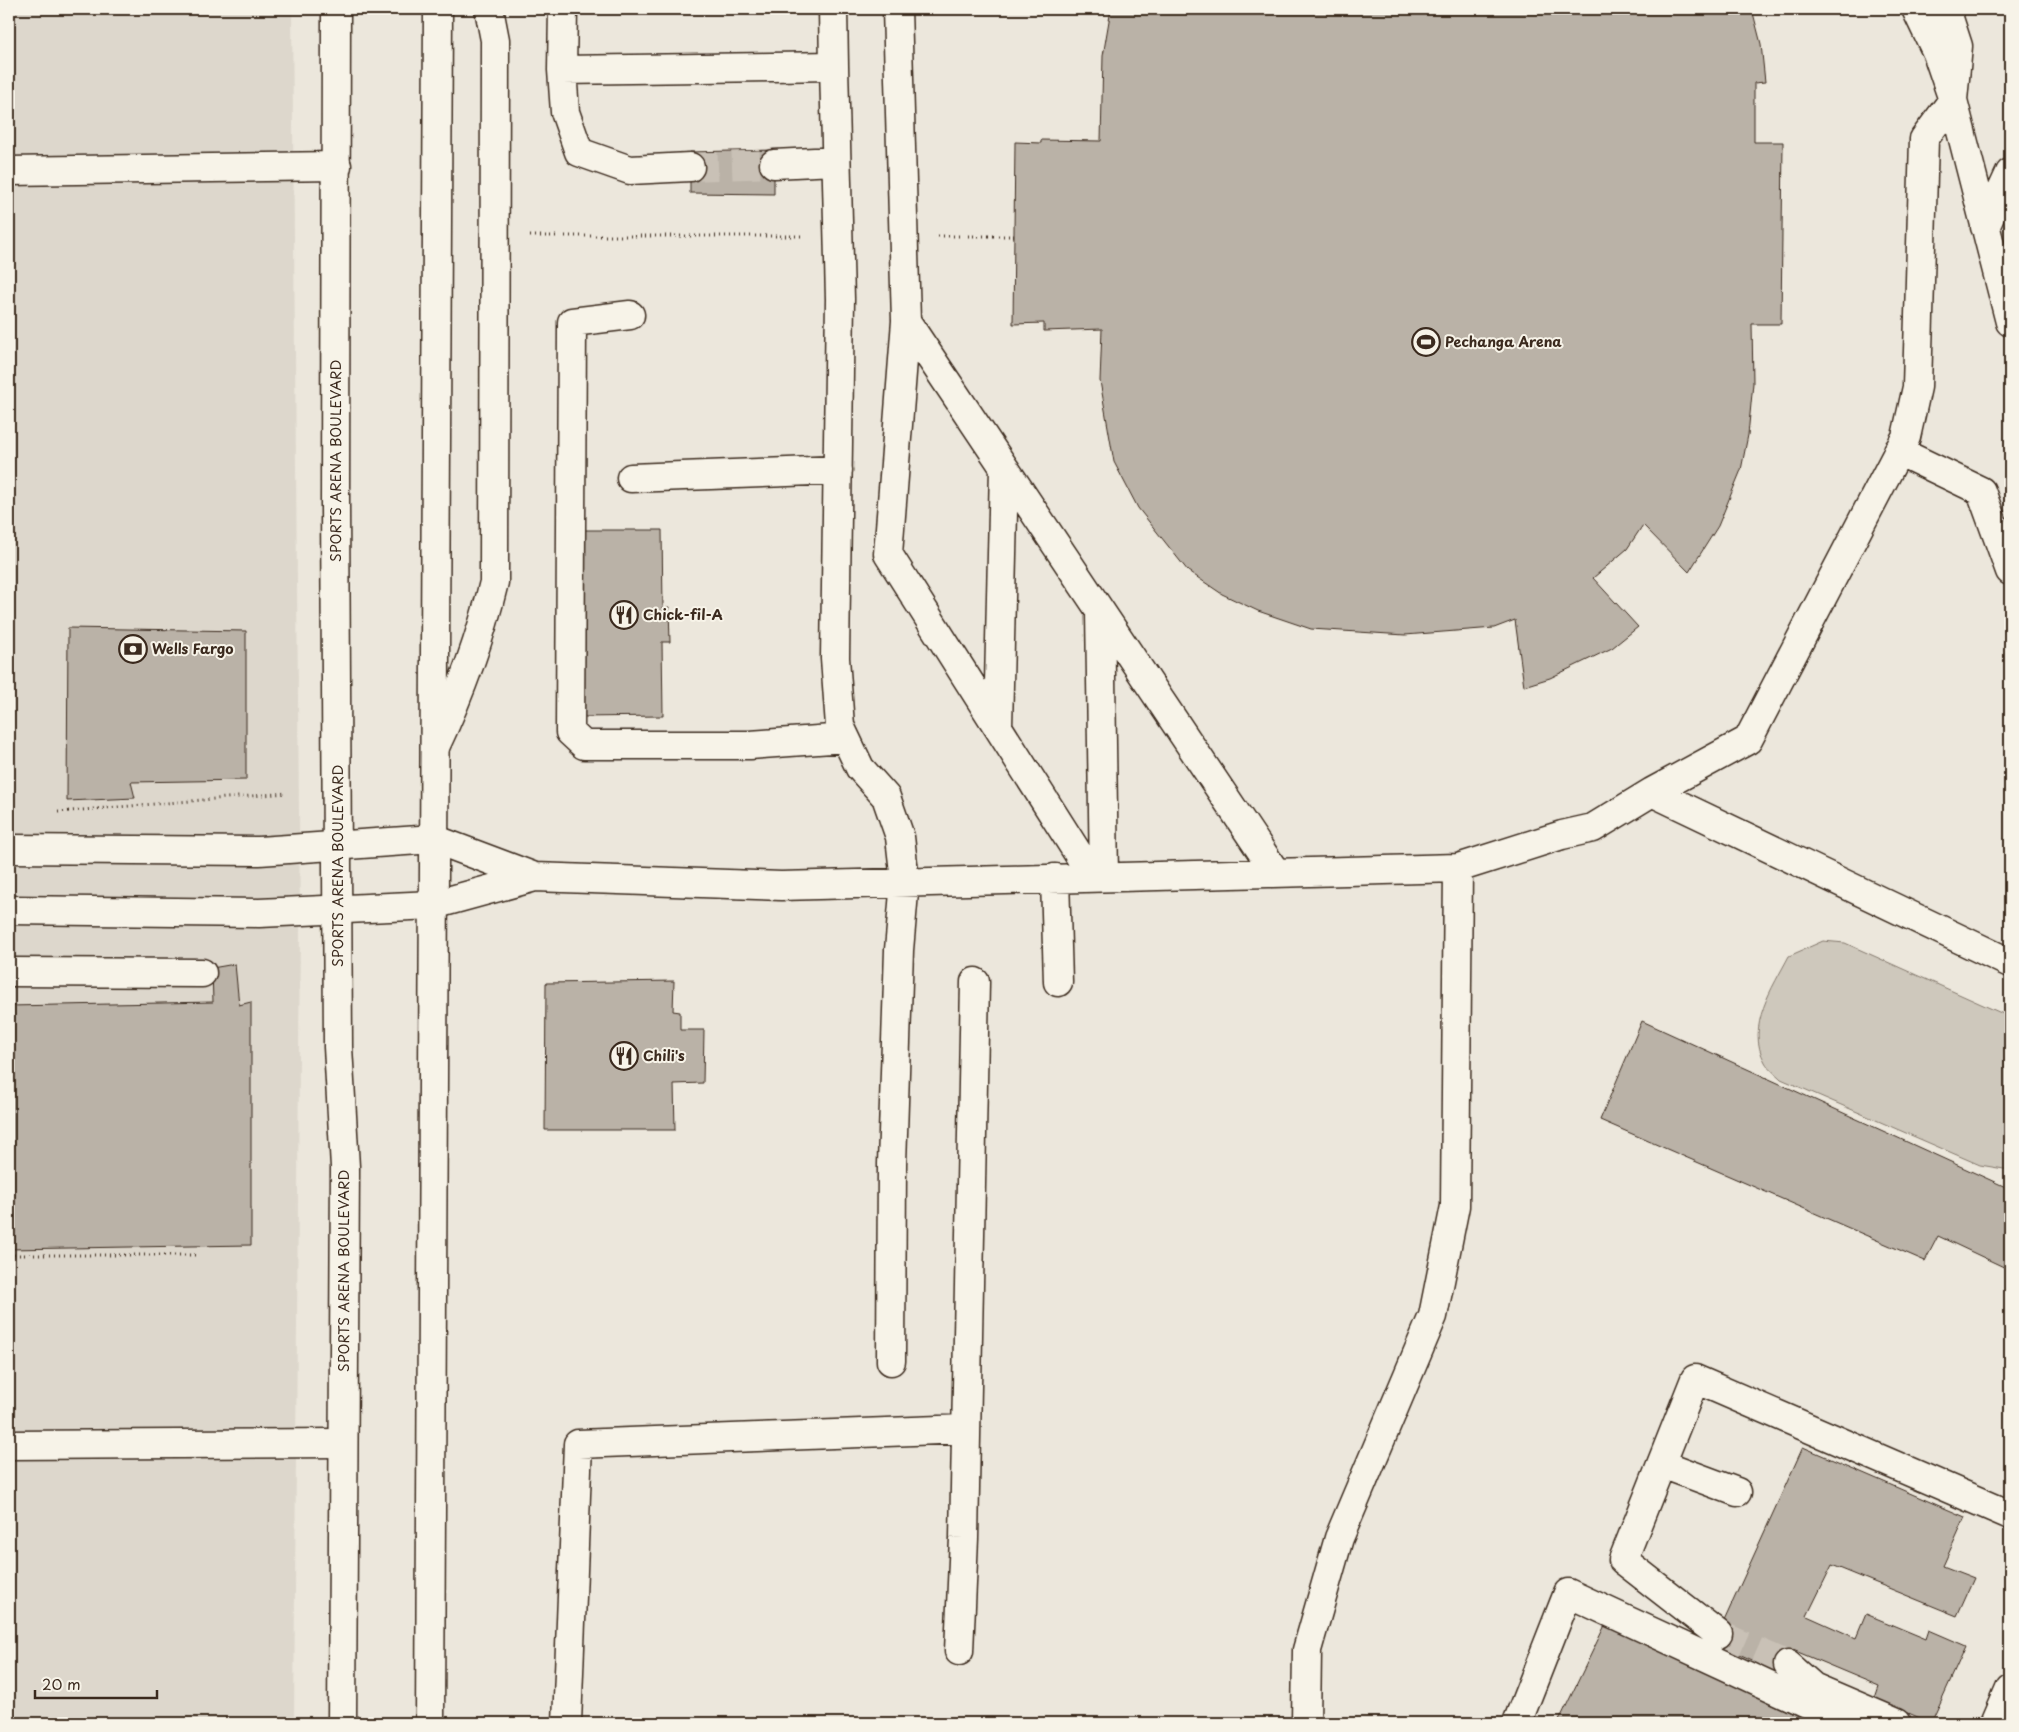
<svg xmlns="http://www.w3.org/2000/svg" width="2019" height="1732" font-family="'Playpen Sans',sans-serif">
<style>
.built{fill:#ddd7cc}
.green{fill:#cec8bc;stroke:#84796d}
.building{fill:#bab2a7;stroke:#3b2a1e}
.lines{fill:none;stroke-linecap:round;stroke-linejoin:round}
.minor-tunnel{stroke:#c9c1b6;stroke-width:28;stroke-dasharray:28 14;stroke-linecap:butt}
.minor-casing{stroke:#3b2a1e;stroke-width:31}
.major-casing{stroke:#3b2a1e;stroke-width:31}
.path{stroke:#3b2a1e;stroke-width:3;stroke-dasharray:1 4;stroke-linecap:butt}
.minor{stroke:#f7f3e8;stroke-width:28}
.major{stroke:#f7f3e8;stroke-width:28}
.labels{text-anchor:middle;stroke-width:4;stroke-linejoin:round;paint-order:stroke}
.poi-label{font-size:14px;font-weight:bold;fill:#3b2a1e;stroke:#f7f3e8;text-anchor:start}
.street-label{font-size:14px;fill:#3b2a1e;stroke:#f7f3e8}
</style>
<rect width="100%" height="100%" fill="#ece7dc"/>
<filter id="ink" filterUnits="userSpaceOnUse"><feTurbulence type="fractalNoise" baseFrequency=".02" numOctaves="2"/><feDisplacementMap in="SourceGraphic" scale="10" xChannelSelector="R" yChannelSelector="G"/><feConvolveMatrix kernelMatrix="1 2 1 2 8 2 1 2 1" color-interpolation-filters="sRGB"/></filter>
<g filter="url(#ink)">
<!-- built -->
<path class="built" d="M9 9H292L300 927 294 1723H9Z"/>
<!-- green -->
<path class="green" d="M1823 941 1845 943 2010 1017V1170L1980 1165 1781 1079C1776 1074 1768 1068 1765 1062 1745 1027 1773 987 1789 956Z"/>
<!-- building -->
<path class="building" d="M1111 9H1752L1761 44 1765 82 1754 83V142H1783L1781 324H1752L1753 383 1748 435 1741 470 1718 526 1689 572 1643 525 1627 549 1593 578 1638 627 1612 648 1550 678 1524 686 1515 620 1494 628 1405 635 1311 629 1258 611 1222 594 1188 571 1138 508 1114 462 1100 381 1102 329 1044 331V323L1013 324 1015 142 1041 143V140L1101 141 1103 56Z
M774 150V194L690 193V152Z
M579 530H662L663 608 669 607 670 642H662L663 716 580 717Z
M68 628 246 631V780L131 782 135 798 67 801Z
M235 964 239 1005 251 1002V1245L9 1249V1006L213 1002 212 968Z
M674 981 673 1011 680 1012V1030H704L703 1083 674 1084 675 1130H545L546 983Z
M1642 1021 2010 1189V1270L1938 1236 1925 1261 1600 1120Z
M1803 1447 1965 1517 1943 1566 1974 1578 1957 1616 1832 1565 1807 1616 1856 1638 1866 1614 1926 1639 1929 1630 1966 1646 1931 1723 1875 1698 1879 1686 1793 1650 1784 1674 1714 1643Z
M1606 1623 1624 1631 1812 1723H1558Z"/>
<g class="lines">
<!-- minor-tunnel -->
<path class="minor-tunnel" d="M690 167 774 164
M1718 1634 1788 1665"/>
<defs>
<path id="minor" d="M563 9 562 70 565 112 579 152 630 170 690 167
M897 9 906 321 1276 873
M1916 9 1937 53 1953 100 2010 322
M834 66 840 299 835 658 840 726 860 768 886 797 900 837 905 881 899 950 892 1164 891 1361
M562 70 834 66 833 9
M774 164 835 161
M9 171 337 166
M1985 227 2010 173
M630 315 572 322 570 732 584 745H750L845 738
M906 321 888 554 1093 877
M1898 451 1981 491 2010 571
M631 478 838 470
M1100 611 1104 877
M998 727 1004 468
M435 747C461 692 480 641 494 582L495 40 489 9
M1652 792 2010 963
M9 849 259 851 434 839 535 877
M1055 878 1058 982
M9 910 259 913 433 905 535 877 781 886 1458 868 1562 835 1593 828 1652 792 1748 740 1906 437 1917 387 1924 139 1953 100 1958 46 1946 9
M9 972 202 973
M9 1445 343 1443
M1662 1464 1737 1492
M1718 1634 1623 1560 1695 1379 2010 1515
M959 1651 964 1538 975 982
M1788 1665 1813 1687 1897 1723
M567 1723 578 1444 965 1429
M1306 1723 1307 1650 1339 1538 1433 1316 1455 1206 1458 868
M1517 1723 1568 1593 1849 1723
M1995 1723 2010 1688"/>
<path id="major" d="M336 9 335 502 338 1047 345 1167 342 1723
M430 1723 438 9"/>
</defs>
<!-- minor casing -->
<use href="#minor" class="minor-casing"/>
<!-- major casing -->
<use href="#major" class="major-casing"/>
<!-- path -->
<path class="path" d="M530 236H804
M938 236H1014
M58 812 287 793
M9 1255H199"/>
<!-- minor -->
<use href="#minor" class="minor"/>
<!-- major -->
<use href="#major" class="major"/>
</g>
</g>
<!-- icons -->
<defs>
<symbol id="stadium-ring" viewBox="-11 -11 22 22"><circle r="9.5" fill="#f7f3e8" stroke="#3b2a1e" stroke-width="1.5"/><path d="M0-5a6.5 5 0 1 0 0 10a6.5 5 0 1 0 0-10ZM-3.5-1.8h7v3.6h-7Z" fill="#3b2a1e"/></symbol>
<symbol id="restaurant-ring" viewBox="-11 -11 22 22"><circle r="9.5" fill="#f7f3e8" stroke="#3b2a1e" stroke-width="1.5"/><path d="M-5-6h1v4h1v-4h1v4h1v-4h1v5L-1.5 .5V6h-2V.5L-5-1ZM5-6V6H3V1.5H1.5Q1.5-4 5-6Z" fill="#3b2a1e"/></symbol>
<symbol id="bank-ring" viewBox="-11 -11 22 22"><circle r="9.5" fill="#f7f3e8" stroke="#3b2a1e" stroke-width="1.5"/><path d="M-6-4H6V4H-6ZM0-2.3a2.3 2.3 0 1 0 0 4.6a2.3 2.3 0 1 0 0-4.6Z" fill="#3b2a1e"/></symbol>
</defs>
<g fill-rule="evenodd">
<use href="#stadium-ring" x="1410" y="326" width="32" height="32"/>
<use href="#restaurant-ring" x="608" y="599" width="32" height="32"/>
<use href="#bank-ring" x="117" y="633" width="32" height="32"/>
<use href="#restaurant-ring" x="608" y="1040" width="32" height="32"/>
</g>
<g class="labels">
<!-- poi labels -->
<g class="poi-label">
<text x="1445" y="347">Pechanga Arena</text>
<text x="643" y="620">Chick-fil-A</text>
<text x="152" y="654">Wells Fargo</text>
<text x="643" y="1061">Chili's</text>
</g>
<!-- street labels -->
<g class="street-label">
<text transform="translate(336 461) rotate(-90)" y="5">SPORTS ARENA BOULEVARD</text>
<text transform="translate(338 866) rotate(-90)" y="5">SPORTS ARENA BOULEVARD</text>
<text transform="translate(344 1271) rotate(-90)" y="5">SPORTS ARENA BOULEVARD</text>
</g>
</g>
<!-- margin -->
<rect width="2019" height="1732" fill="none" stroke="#f7f3e8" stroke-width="30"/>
<rect x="15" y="15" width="1989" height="1702" fill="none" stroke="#3b2a1e" stroke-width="2" filter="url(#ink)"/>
<!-- scale -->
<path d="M35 1690v8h122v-8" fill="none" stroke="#3b2a1e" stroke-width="2.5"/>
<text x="42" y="1690" font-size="15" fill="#3b2a1e" stroke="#f7f3e8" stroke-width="4" paint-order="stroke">20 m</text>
</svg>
